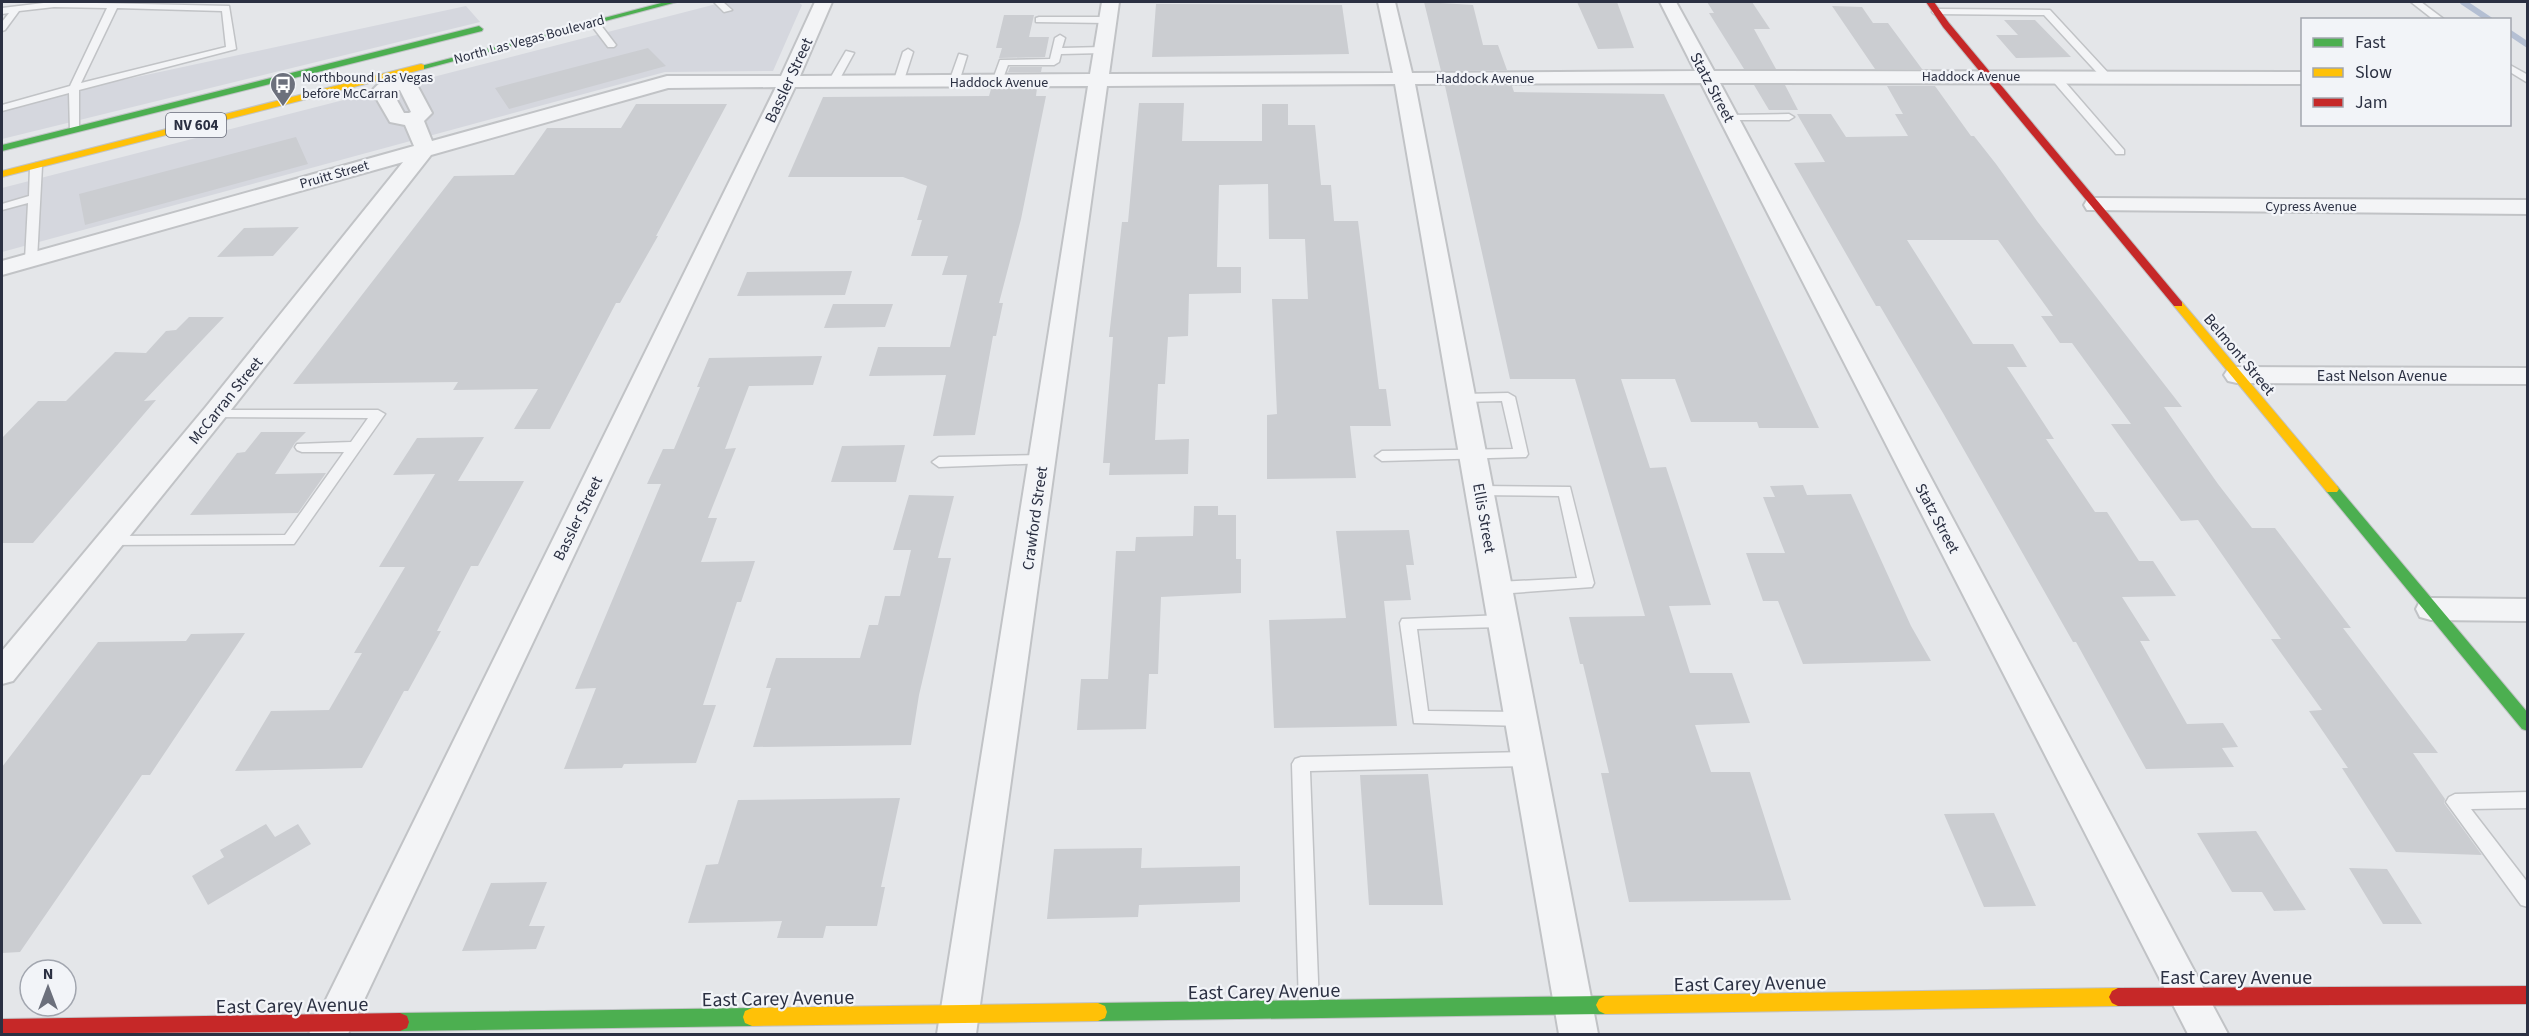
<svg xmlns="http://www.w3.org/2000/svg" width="2529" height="1036" font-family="'Source Sans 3',sans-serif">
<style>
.built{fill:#d5d7de}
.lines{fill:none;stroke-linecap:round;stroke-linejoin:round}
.stream{stroke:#b4bfd3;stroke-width:6}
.building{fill:#cbcdd1}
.lane-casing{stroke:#c1c3c6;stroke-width:3}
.street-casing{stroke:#c1c3c6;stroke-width:4}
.fast-casing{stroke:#c1c3c6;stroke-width:2}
.slow-casing{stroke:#c1c3c6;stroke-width:2}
.jam-casing{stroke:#c1c3c6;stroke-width:2}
.lane{fill:#f3f4f6;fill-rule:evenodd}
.street{fill:#f3f4f6;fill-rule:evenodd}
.fast{fill:#4caf50;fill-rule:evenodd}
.slow{fill:#ffc107;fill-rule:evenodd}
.jam{fill:#c62828;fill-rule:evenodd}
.labels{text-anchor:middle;stroke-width:4.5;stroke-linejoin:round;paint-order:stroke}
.far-street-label{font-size:14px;fill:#2b3042;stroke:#f2f4f8}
.far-poi-label{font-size:14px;fill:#2b3042;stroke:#f2f4f8;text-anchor:start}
.shield{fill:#f2f4f8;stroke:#676b79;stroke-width:1.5}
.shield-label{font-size:15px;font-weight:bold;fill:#2b3042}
.street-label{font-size:16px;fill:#2b3042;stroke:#f2f4f8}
.near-street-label{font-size:20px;fill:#2b3042;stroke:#f2f4f8}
</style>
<rect width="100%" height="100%" fill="#e4e6e9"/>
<!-- built -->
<path class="built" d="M724 2H798L802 5 773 71 665 72 2 252V188Z
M466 6 480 22 2 139V106Z"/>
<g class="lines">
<!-- stream -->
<path class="stream" d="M2463 2 2490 20
M2510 33 2528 45"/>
</g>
<!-- building -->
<path class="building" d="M1424 2 1473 5 1483 45H1498L1507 70 1441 71Z
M1577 2H1617L1634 48 1598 49Z
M1707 2H1752L1770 29H1754L1776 69H1744L1709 13H1714Z
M1156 4 1342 5 1349 54 1152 57Z
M1832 6 1862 7 1873 23H1888L1922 69H1875Z
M1004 15H1034L1029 37H1049L1045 57 999 58 1002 48H996Z
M2004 20H2035L2071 57 2016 58 1996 35H2018Z
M648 48 666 66 509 109 495 88Z
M1010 67H1042L1041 72H1008Z
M1754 85H1785L1798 110H1769Z
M1445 86H1512L1514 92 1664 94 1819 428H1759L1757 422H1691L1675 379H1621L1650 468 1666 467 1711 605 1669 606 1690 673H1732L1750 723 1695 725 1711 772H1750L1791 900 1629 902 1601 773H1609L1583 664H1580L1569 617 1645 616 1575 379H1510Z
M1887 86H1935L1971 136H1974L1996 164 2037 221 2182 407H2164L2218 484 2252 528H2275L2351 628H2343L2438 753H2413L2445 799 2444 803 2482 855 2396 852 2342 768H2348L2309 711 2322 710 2271 639H2281L2198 520 2181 521 2111 424H2131L2072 343H2060L2041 316H2053L1998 240H1907L1973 344H2013L2027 367H2007L2054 439H2046L2095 512H2107L2139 561H2153L2176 596 2122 597 2150 641H2140L2187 724 2223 723 2238 747 2222 748 2234 767 2146 769 2076 642H2073L1943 413 1880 306H1876L1794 163 1825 162 1797 114H1831L1846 137 1908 136 1895 114H1903Z
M1037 88 1036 96H1046L1021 219 999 303H1003L996 336H993L975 435 933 436 946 375 869 376 878 347H950L967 275H942L948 256H911L922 220H917L927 186 903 177H788L823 97 989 96 991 89Z
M1139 103H1184L1182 141H1262V104H1288V125H1315L1321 185H1331L1334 221H1358L1379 389H1386L1391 426H1350L1356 478 1267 479V415L1277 414 1272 299H1308L1305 239H1269L1268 184 1219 185 1217 267H1241V293L1189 294 1188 336 1168 337 1165 384H1158L1155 440 1189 439 1188 474 1109 475 1110 463H1103L1113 337H1109L1122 222H1128Z
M636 104H727L656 236H658L620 303H616L550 429H514L538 389 453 390 458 382 293 384 454 176 514 175 547 128H621Z
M296 137 308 164 85 225 79 194Z
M299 227 273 256 217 257 244 228Z
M852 271 845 295 737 296 747 272Z
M833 304H893L885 327 824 328Z
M189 317H224L144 401 156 400 33 543H2V438L38 401H66L115 352 146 353 166 331 176 330Z
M822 356 813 385 749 386 725 449 736 448 708 518H717L701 562 755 561 741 602H737L703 705H716L696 763 624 764 622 768 564 769 596 688 575 689 661 484H647L663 449H674L700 387H697L709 358Z
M261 432H306L295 443 275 474 326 473 298 513 190 515 237 453 245 452Z
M484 437 458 481H524L478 566H471L437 631H441L408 691H404L362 768 235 771 271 711 329 710 362 653H354L405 567H379L435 474 393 475 417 438Z
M905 445 896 482H831L842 446Z
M1803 485 1807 495 1851 494 1911 626 1931 661 1803 664 1778 601H1763L1746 553H1785L1763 497H1775L1770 486Z
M909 495 954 496 938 558H951L919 695 911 745 753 747 771 688H766L776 658H860L869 625H878L885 596H900L911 550H893Z
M1194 506H1218V515H1236V559H1241V593L1161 597 1158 674H1149L1146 729 1077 730 1081 679H1108L1116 551H1135L1136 537 1193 536Z
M1409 530 1414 565H1406L1411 600 1384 601 1397 726 1274 728 1269 620 1346 618 1336 531Z
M245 633 150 775H142L20 952 2 953V767L98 642 186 641 191 634Z
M1428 774 1443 905H1369L1360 775Z
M900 798 881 887H885L877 926H826L823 938H777L782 921 688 923 706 865 718 864 738 800Z
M1994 813 2036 906 1984 907 1944 814Z
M266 824 275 837 298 824 311 844 208 905 192 876 224 857 220 850Z
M2256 831 2306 910 2274 911 2262 892H2232L2197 833Z
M1142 848 1141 868 1240 866V902L1139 905 1138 917 1047 919 1054 849Z
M2349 868 2387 869 2422 924H2383Z
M547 882 529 926H545L536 949 462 951 491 883Z"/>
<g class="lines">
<defs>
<path id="lane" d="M52 2 229 6 236 49 79 90V130L70 132 69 93 2 111V105L70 86 107 8 54 7 19 11 5 30 2 31V22L9 13 2 14V8ZM117 8 222 11 226 47 81 83Z
M714 2H723L732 10 724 12Z
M2411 2H2421L2445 20H2434Z
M1937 9 2050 10 2112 77 2103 79 2044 15 1934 14 1932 12Z
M1039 17H1107L1112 20 1107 23 1036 22V18Z
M591 20H597L616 45 614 47H608L589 22Z
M1060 35 1065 38 1062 48 1103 47 1108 50 1103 53 1061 54 1059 62 1054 65H1008L1001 84H993L992 82 1000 60 1050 59 1055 38Z
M908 49 913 52 903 83 894 85 893 83 903 52Z
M846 51 854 53 837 84H829L828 82Z
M959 54 967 56 959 82 954 85 949 82Z
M2510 65 2528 75V83L2510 72Z
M2051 75H2059L2124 150V154H2116L2051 79Z
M1729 115 1789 114 1794 117 1789 120H1725V116Z
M36 163 42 166 37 260 31 264 25 260 28 203 2 210V204L29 196 30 166Z
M1508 393 1515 397 1528 454 1526 457 1382 461 1375 456 1382 451 1513 449 1502 401 1463 402 1456 398 1463 394Z
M214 410H378L385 414 294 544 105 545 102 541 105 537 110 536 285 535 344 452H302L297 450 295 447 297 444 351 442 368 418 209 417 207 414 209 411Z
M1042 455 1047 457 1049 460 1047 463 939 467 932 462 939 457Z
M1480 486 1570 487 1594 583 1592 587 1498 594 1492 592 1490 588 1492 584 1498 582 1577 578 1559 496 1475 495 1473 491 1475 487Z
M1504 615 1510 617 1512 621 1510 625 1504 627 1417 629 1428 711 1522 712 1528 714 1531 719 1528 724 1522 726 1414 723 1400 623 1402 619Z
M1529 752 1535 754 1538 759 1535 764 1529 766 1310 771 1319 1007 1316 1014 1309 1017 1302 1014 1299 1007 1292 764 1295 759 1301 757Z
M2528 792V808L2471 809 2528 883V907L2521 905 2446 802 2449 797 2455 794Z"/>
<path id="street" d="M815 2H832L800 76 1090 74 1102 2H1119L1109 74 1393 73 1378 2H1395L1412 73 1695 71 1660 2H1676L1714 71 2302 72V84L1720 83 2228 1034H2188L1701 83 1415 84 1598 1034H1559L1395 84 1107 86 976 1034H937L1088 86 795 87 348 1034H309L776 87 668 88 431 155 223 420 13 681 2 684V651L205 408 403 162 2 275V261L414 146 405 125 390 122 372 91C382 77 398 77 414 81L417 85 432 113 424 121 432 141 667 76H781ZM396 90H400L411 112 409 113H404L393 93Z
M2095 198 2528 200V214L2087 210 2084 205 2087 200Z
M2237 367 2528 368V384L2237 383 2228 381 2224 375 2228 369Z
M2431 598 2528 599V621L2431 620 2420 617 2416 609 2420 601Z"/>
<path id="fast" d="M665 2H677L424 69 417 67Z
M479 26 483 29 482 31 2 151V145Z
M2332 485 2337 486 2528 713V731L2522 729 2327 492 2325 489Z
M1605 996 1611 999 1614 1005 1611 1011 1605 1014 1098 1021 1091 1018 1089 1012 1091 1006 1098 1003Z
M752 1008 759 1011 761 1017 759 1023 752 1026 400 1031 393 1028 391 1022 393 1016 400 1013Z"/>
<path id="slow" d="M421 64 424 65V69L2 177V171Z
M2178 301 2182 302 2337 486 2339 489 2337 492H2327L2174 306V302Z
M2118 988 2124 991 2127 997 2124 1003 2118 1006 1605 1014 1599 1011 1596 1005 1599 999 1605 996Z
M1098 1003 1105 1006 1107 1012 1105 1018 1098 1021 752 1026 745 1023 743 1017 745 1011 752 1008Z"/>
<path id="jam" d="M1926 2H1934L1949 23 2182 302V306H2174L1943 27Z
M2528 986V1004L2118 1006 2112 1003 2109 997 2112 991 2118 988Z
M400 1013 407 1016 409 1022 407 1028 400 1031 2 1034V1019Z"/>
</defs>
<!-- lane casing -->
<use href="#lane" class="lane-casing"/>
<!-- street casing -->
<use href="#street" class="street-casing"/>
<!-- fast casing -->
<use href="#fast" class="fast-casing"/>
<!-- slow casing -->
<use href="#slow" class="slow-casing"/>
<!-- jam casing -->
<use href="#jam" class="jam-casing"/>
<!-- lane -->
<use href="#lane" class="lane"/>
<!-- street -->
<use href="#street" class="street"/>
<!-- fast -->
<use href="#fast" class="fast"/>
<!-- slow -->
<use href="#slow" class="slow"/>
<!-- jam -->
<use href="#jam" class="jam"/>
</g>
<!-- icons -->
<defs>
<symbol id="bus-pin" viewBox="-11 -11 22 30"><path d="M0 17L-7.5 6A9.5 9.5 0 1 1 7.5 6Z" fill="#6c707c" stroke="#f2f4f8"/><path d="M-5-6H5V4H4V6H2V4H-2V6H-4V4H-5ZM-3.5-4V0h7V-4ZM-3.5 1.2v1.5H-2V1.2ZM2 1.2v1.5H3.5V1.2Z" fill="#fff"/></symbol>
</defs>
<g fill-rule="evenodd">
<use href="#bus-pin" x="268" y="70" width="30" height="40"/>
</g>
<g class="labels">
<!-- far-street labels -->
<g class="far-street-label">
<text transform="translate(529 39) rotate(-15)" y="5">North Las Vegas Boulevard</text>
<text x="1971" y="81">Haddock Avenue</text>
<text x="1485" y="83">Haddock Avenue</text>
<text x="999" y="87">Haddock Avenue</text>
<text transform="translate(334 174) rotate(-16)" y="5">Pruitt Street</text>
<text x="2311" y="211">Cypress Avenue</text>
</g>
<!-- far-poi labels -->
<g class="far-poi-label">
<text x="302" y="82">Northbound Las Vegas<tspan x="302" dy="16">before McCarran</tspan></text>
</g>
<!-- shield labels -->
<rect class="shield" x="166" y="113" width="60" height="24" rx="4.5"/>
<g class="shield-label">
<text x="196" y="130">NV 604</text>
</g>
<!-- street labels -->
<g class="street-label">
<text transform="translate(788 80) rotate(-65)" y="6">Bassler Street</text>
<text transform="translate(1713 87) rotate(62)" y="6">Statz Street</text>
<text transform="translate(2240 354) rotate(50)" y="6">Belmont Street</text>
<text x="2382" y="381">East Nelson Avenue</text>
<text transform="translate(225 400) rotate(-51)" y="6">McCarran Street</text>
<text transform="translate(577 518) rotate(-64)" y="6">Bassler Street</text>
<text transform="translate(1034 518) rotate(-82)" y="6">Crawford Street</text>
<text transform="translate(1485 518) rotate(80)" y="6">Ellis Street</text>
<text transform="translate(1938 518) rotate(62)" y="6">Statz Street</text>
</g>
<!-- near-street labels -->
<g class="near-street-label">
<text x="2236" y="984">East Carey Avenue</text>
<text transform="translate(1750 983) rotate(-1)" y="7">East Carey Avenue</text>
<text transform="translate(1264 991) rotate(-1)" y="7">East Carey Avenue</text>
<text transform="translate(778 998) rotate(-1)" y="7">East Carey Avenue</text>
<text transform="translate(292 1005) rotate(-1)" y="7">East Carey Avenue</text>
</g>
</g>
<!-- border -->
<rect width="2529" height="1036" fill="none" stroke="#2b3042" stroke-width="6"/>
<!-- legend -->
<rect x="2301" y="18" width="210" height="108" fill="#f2f4f8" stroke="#a2a6af" stroke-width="1.5"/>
<rect x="2313" y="38" width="30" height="9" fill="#4caf50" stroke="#a2a6af" stroke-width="1.5"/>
<text x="2355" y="48" font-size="18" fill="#2b3042">Fast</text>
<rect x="2313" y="68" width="30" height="9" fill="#ffc107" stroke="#a2a6af" stroke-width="1.5"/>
<text x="2355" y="78" font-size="18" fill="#2b3042">Slow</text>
<rect x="2313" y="98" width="30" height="9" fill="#c62828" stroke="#a2a6af" stroke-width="1.5"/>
<text x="2355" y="108" font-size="18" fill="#2b3042">Jam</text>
<!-- north arrow -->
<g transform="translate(48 988)"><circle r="28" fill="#f2f4f8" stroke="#a2a6af" stroke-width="1.5"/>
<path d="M0-4.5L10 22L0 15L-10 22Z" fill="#6c707c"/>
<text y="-9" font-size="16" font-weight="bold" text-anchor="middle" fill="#2b3042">N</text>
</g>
</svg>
